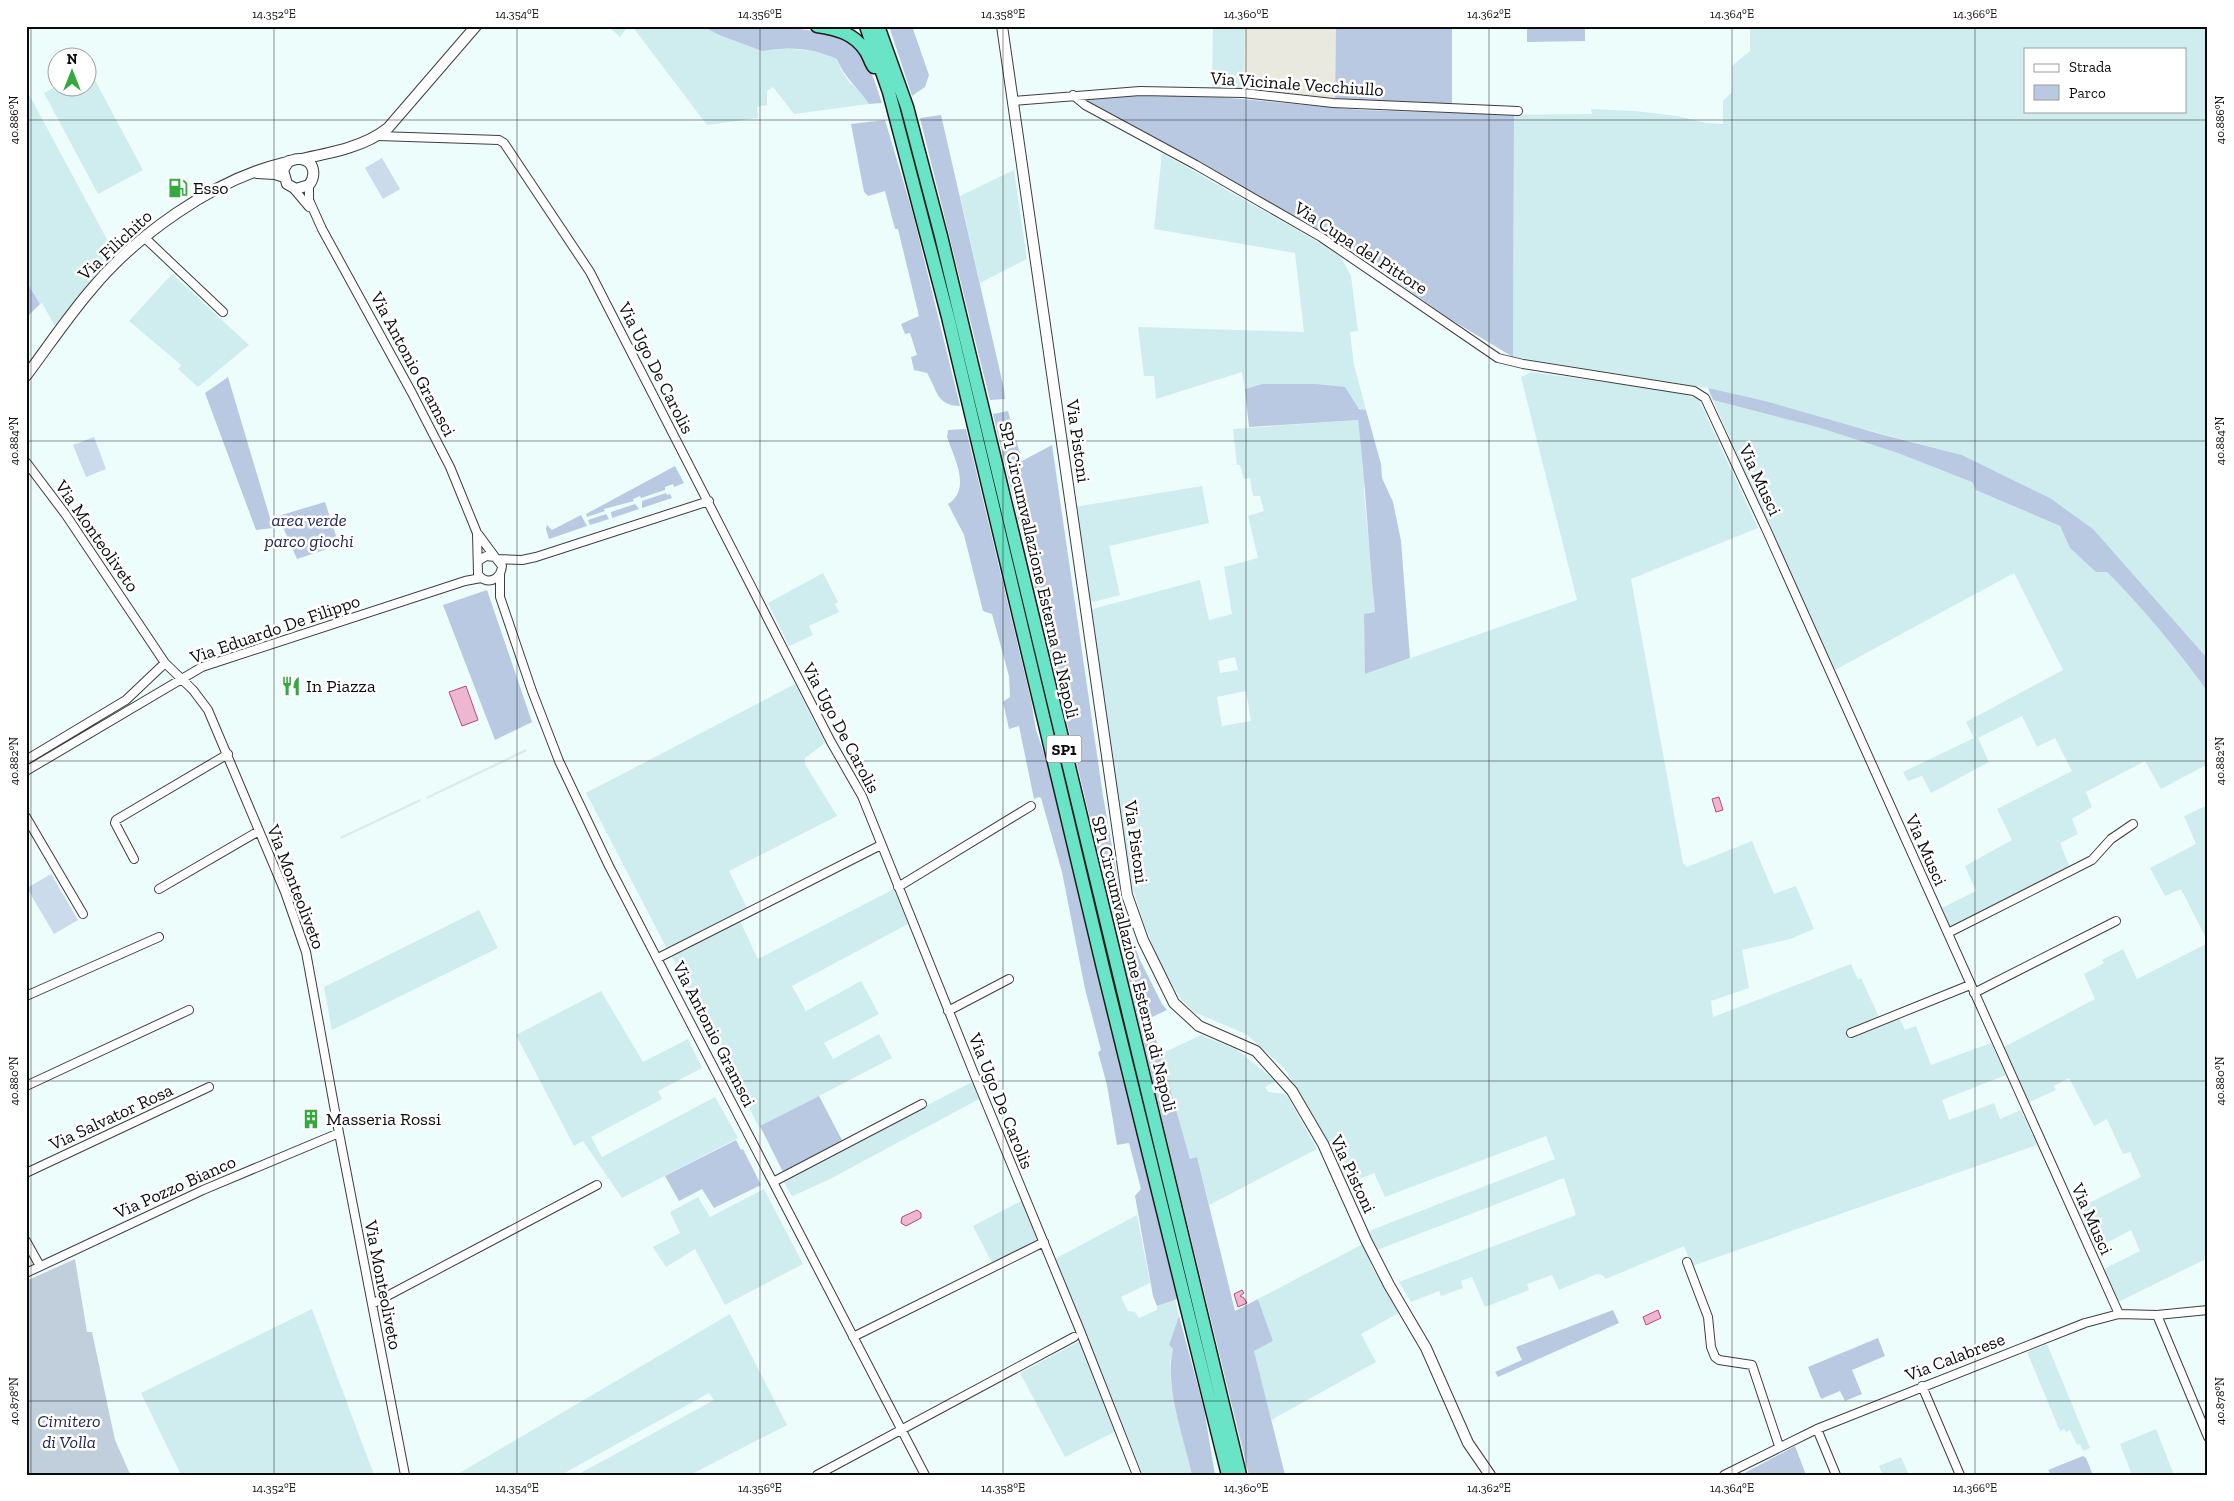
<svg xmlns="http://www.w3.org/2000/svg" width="2234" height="1501" font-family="'Zilla Slab',serif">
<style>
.industrial{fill:#e9e9e0}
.farmland{fill:#cfedef;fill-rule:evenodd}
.green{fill:#bac9e2}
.cemetery{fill:#c0cfdb}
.pitch{fill:#cbdbeb}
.plaza{fill:#dcebe9}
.water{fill:#eeb7d1;stroke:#bc477c}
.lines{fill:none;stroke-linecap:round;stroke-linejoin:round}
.minor-casing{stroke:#3e3e3e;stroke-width:10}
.tertiary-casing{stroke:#3e3e3e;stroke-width:12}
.trunk-casing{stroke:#1c1c1c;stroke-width:15}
.minor{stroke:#fff;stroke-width:8}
.tertiary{stroke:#fff;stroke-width:10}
.trunk{stroke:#6ae4c6;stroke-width:12}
.ticks{fill:none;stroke:#0b0b0b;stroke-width:1;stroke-opacity:0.45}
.labels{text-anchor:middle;stroke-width:5;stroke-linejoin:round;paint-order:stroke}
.shield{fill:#fff;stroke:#545454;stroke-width:1}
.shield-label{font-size:16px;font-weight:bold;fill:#0b0b0b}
.street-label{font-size:18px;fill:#0b0b0b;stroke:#fff}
.poi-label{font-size:18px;fill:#0b0b0b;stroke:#fff;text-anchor:start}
.park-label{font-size:18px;font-style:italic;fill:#24285a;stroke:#fff}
.neatline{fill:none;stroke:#0b0b0b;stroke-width:2}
.ticks-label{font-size:12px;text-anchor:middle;fill:#0b0b0b}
</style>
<rect width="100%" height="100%" fill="#ecfdfc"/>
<!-- industrial -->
<path class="industrial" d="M1245 26H1336L1335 100 1240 91 1243 84Z"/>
<!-- farmland -->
<path class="farmland" d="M608 26H628L620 37Z
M632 26H702L719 35 762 51 771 47 822 52 837 59 841 70 850 83 861 92 869 104 794 114 773 87 767 91V105L757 107 758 118 707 125Z
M1213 26H1245L1243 84 1240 91 1212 90Z
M1750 26H2208V659L2124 564 2050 498 1962 455 1708 388 1513 357 1514 115 1592 114 1591 109 1635 111 1677 116 1707 123 1723 124V101L1732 92V66L1750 51ZM2025 49H2185V111H2025Z
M89 69 143 170 98 194 44 93 57 86 88 88V70Z
M26 89 116 256 91 283 56 328 42 303 40 304 26 281Z
M1162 153 1318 242 1341 257 1351 276 1358 331 1350 332 1354 365 1366 410 1274 386 1262 384 1245 389 1242 372 1156 399 1154 376H1144L1138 327 1304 332 1295 253 1154 229Z
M1014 170 1027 259 980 283 960 196Z
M172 274 249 345 198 387 178 369 181 365 129 321Z
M1531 372 1683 393 1699 400 1758 528 1631 579 1683 863 1687 867 1752 841 1774 894 1796 886 1814 929 1790 939 1742 950 1749 988 1711 1001 1713 1017 1851 964 1858 980 1861 978 1879 1017 1847 1030 1851 1039 1900 1019 1905 1030 1916 1026 1931 1065 1991 1043 2006 1075 1942 1100 1949 1120 1994 1103 2000 1119 2021 1110 2037 1145 1692 1266 1684 1246 1606 1279 1602 1275 1597 1274 1559 1290 1552 1275 1527 1284 1529 1290 1485 1307 1472 1277 1461 1281 1463 1288 1441 1296 1439 1291 1411 1302 1399 1282 1576 1215 1564 1178 1377 1250 1369 1231 1555 1159 1546 1136 1385 1197 1374 1173 1348 1184 1327 1139 1285 1069 1246 1034 1194 1012 1181 999 1162 968 1144 924 1130 880 1111 766 1089 610 1200 580 1209 620 1232 614 1224 567 1258 558 1248 516 1264 511 1260 496H1253L1250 478 1244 479 1240 465H1237L1233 429 1358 420 1364 464V492L1375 613 1365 674 1577 600 1521 377ZM1235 657 1238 670 1220 673 1218 661ZM1246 691 1251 721 1222 726 1217 697Z
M1713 400 1817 427 1898 453 1950 472 1972 482 1977 490 2060 526 2070 548 2107 572 2141 606 2184 658 2208 692V764L2161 789 2145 761 2086 792 2092 807 2072 819 2078 834 2060 843 2070 868 1951 928 1948 927 1940 909 1976 891 1965 866 2012 840 1997 809 2072 771 2055 738 2037 747 2022 716 1978 738 1989 762 1931 793 1922 776 1908 781 1903 772 1974 738 1966 722 2063 670 2014 573 1833 671Z
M1202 486 1209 523 1109 546 1120 595 1093 602 1088 600 1074 507Z
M823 573 838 602 835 604 839 612 809 626 813 635 789 646 768 603Z
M795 684 825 743 805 758V764L837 816 729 871 747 908 667 949 586 793Z
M2208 805V942L2181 889 2165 896 2150 868 2196 844 2184 816Z
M894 889 908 924 792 986 806 1011 861 981 879 1014 824 1043 833 1059 879 1034 892 1058 759 1127 671 955 739 919 758 959Z
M479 910 498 948 332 1030 324 987Z
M2208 943V1258L2120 1301 2117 1300 2104 1269 2140 1251 2131 1230 2095 1249 2077 1209 2141 1177 2130 1152 2123 1154 2107 1119 2094 1126 2069 1078 2054 1086 2056 1090 2027 1103 2004 1047 2095 999 2084 974 2104 963 2102 960 2123 949 2137 979Z
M601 991 643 1062 688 1039 702 1068 658 1091 662 1099 591 1137 602 1157 715 1097 738 1138 622 1198 583 1141 574 1146 516 1035Z
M1201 1035 1237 1050 1276 1081 1265 1087 1268 1092 1286 1094 1317 1149 1209 1205 1197 1157 1190 1159 1159 1055Z
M972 1082 979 1099 830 1179 793 1196 789 1192 783 1180Z
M764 1189 803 1264 725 1305 695 1249 666 1267 653 1247 680 1233 670 1212 698 1197 710 1217Z
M1023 1200 1038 1239 992 1263 973 1226Z
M1137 1215 1150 1283 1121 1297 1128 1311 1135 1312 1139 1318 1157 1310V1306L1175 1299 1179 1316 1169 1345 1173 1349 1170 1361 1171 1384 1192 1475H1143L1055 1259Z
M1363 1244 1372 1267 1400 1312 1361 1334 1376 1362 1271 1420 1254 1351 1273 1341 1258 1299Z
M312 1309 374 1475H181L141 1393Z
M730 1314 787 1425 690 1475H577L714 1400 709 1393 561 1475H456Z
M1080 1341 1116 1431 1065 1457 1020 1373Z
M2047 1344 2090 1448 2083 1451 2080 1444 2077 1445 2070 1430 2066 1432 2064 1429 2060 1431 2027 1352Z
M2156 1429 2174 1475H2132L2120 1444Z
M1901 1457 1909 1475H1883L1879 1466Z"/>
<!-- green -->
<path class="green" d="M702 26C736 26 824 24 850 43 868 56 875 82 882 103L869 104C859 88 844 78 837 59 814 48 787 46 762 51L719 35Z
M889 26H912L929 75 925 87 912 96Z
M1336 26H1452V104L1335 100Z
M1527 26H1585V41L1527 42Z
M1119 95H1197L1362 110 1514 115 1513 357 1450 319 1346 246 1088 101V98Z
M941 115 1004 389 1005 399 990 400 920 118Z
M885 120 913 214 960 406C936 406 937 389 927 373L914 370 911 357 917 355 910 333 905 334 901 324 919 316 898 229H895L885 191 868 196 864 192 851 124Z
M26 281 40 304 26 318Z
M228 377 273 528 256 530 205 393Z
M1262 384H1316L1345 387 1359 409 1366 410 1381 464 1382 478 1393 502 1401 541 1410 658 1365 674 1364 614 1375 612C1368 548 1366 484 1358 420L1249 427 1245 389Z
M1708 388 1765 401 1880 434 1962 455 2050 498 2093 529 2208 659V692C2177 649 2144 609 2107 572H2096L2070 548 2060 526 1976 490 1972 482 1898 453 1817 427 1713 400Z
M1008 411 1022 461 1052 445 1103 796 1121 897 1130 933 1140 960 1162 1004 1167 1010 1150 1018 1190 1159 1197 1157 1235 1311 1258 1299 1273 1341 1254 1351 1285 1475H1249L1174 1169 993 414Z
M966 429 1031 700 1036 730 1046 759 1177 1299 1157 1306 1153 1296 1135 1196 1141 1189 1129 1143 1117 1145 1107 1085 1098 1052 1101 1050 1085 989 1062 872 1041 798 1039 797 1034 799 1019 726 1009 729 1003 702 1010 697 1009 676 992 614 983 611 964 535 948 504C972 489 954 458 947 437L948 430Z
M675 466 684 483 674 487 673 484 665 487V490L641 498 640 496 633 499 634 501 604 509 605 511 587 517 586 514Z
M666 493 667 495 670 494 672 498 642 508V501Z
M325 502 339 545 297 559 278 516Z
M635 504 639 509 612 518 611 512Z
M606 514 609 519 590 525 588 520Z
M581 515 587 526 549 539 546 529 547 525 552 530Z
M487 590 532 722 495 740 443 605Z
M819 1096 843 1142 783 1172 760 1126Z
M736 1140 741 1150 743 1149 761 1185 714 1208 702 1189 679 1201 665 1176Z
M1613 1310 1619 1323 1498 1377 1495 1372 1522 1360 1516 1347Z
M1179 1316 1204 1409 1215 1475H1192C1184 1438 1164 1385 1173 1349L1169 1345Z
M1878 1338 1885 1356 1852 1370 1862 1394 1845 1401 1840 1391 1821 1399 1808 1367Z
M1795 1446 1806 1475H1741Z
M2083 1456 2086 1458 2093 1475H2051L2048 1470Z"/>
<!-- cemetery -->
<path class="cemetery" d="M75 1259 87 1332H92L115 1440 130 1474 26 1475V1281Z"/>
<!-- pitch -->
<path class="pitch" d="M382 158 400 189 383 199 365 168Z
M94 437 106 469 86 477 73 445Z
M51 874 78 920 54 934 27 888Z"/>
<!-- plaza -->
<path class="plaza" d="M526 749 527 751 427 799 426 797Z
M420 799 421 801 341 839 340 837Z"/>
<!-- water -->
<path class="water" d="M466 686 478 720 462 726 449 692Z
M1719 797 1723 810 1716 812 1712 799Z
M917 1210 921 1213V1218L906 1226 901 1223 902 1217Z
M1242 1290 1244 1293 1240 1296 1244 1298 1247 1303 1238 1307 1234 1294Z
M1658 1310 1661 1318 1646 1325 1643 1317Z"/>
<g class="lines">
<defs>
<path id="minor" d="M1073 95 1085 105 1196 165 1321 237 1498 358 1523 364 1694 391 1705 398 1767 531 2119 1314
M1012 101 1140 91 1243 93 1333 103 1518 111
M378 136 499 140 504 143 590 272 831 742 862 796 975 1076 1079 1328 1137 1475
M309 185V200L322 229 412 393 450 467 477 533 478 574C486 586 501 580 502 566L495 557 486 556 478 561
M292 187 309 207
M145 238 223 312
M26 462 66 515 165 663 193 690 208 710 285 892 306 952 339 1133 405 1475
M478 534 495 557
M498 559 522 560 536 557 709 501
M500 575V597L532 691 559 761 609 866 925 1475
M26 760 126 700 165 663
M26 771 202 667 465 581 481 578
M26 817 83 914
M134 859 115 823 116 820 228 754
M898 887 1031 806
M159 889 259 831
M1948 933 2092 860 2111 839 2133 824
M658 958 881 845
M1974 993 2116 921
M26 996 159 937
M948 1011 1009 979
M1851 1033 1970 985
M26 1086 189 1010
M26 1173 209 1087
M773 1182 922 1104
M26 1241 40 1266
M1687 1262 1708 1317 1711 1347 1715 1357 1719 1360 1752 1365 1779 1446
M26 1273 203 1190 339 1133
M372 1304 597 1185
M2157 1315 2208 1437
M853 1337 1044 1242
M1922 1386 1960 1475
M1817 1429 1836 1475
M817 1475 1074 1337
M1724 1475 1817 1429 2085 1323 2119 1314 2157 1315 2208 1310"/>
<path id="tertiary" d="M1002 26 1127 895 1143 940 1174 1003 1199 1026 1256 1051 1292 1091 1323 1144 1366 1240 1389 1285 1426 1348 1468 1443 1490 1475
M301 159C331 153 364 147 388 128L476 26
M257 173 275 174 284 177
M26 376C47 348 67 318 90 291 135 236 213 180 283 163 289 162 295 158 301 159 315 161 316 176 309 185L296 189 287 184 283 170 289 161"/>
<path id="trunk" d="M817 26C837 29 853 33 865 50 869 55 870 62 874 67
M866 26 889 92 948 317 1103 968 1228 1475
M878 26 907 107 941 236 1240 1475"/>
</defs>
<!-- minor casing -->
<use href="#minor" class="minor-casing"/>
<!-- tertiary casing -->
<use href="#tertiary" class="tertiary-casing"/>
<!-- trunk casing -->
<use href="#trunk" class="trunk-casing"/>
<!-- minor -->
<use href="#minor" class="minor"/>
<!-- tertiary -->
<use href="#tertiary" class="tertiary"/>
<!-- trunk -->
<use href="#trunk" class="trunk"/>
</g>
<!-- ticks -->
<path class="ticks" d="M31 26V1475M274 26V1475M517 26V1475M760 26V1475M1003 26V1475M1246 26V1475M1489 26V1475M1732 26V1475M1975 26V1475M26 120H2208M26 441H2208M26 761H2208M26 1081H2208M26 1401H2208"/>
<!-- icons -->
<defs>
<symbol id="fuel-bare" viewBox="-9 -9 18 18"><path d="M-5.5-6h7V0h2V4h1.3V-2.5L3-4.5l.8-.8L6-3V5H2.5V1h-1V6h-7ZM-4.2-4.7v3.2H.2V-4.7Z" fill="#35a940" stroke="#fff" stroke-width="2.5" paint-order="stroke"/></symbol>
<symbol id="restaurant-bare" viewBox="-9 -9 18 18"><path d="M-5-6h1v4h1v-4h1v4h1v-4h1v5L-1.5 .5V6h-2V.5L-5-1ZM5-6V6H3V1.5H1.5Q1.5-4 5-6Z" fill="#35a940" stroke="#fff" stroke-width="2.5" paint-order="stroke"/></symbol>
<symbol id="building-bare" viewBox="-9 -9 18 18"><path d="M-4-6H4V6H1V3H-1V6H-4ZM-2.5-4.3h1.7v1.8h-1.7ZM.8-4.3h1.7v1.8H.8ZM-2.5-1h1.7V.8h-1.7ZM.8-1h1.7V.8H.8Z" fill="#35a940" stroke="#fff" stroke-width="2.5" paint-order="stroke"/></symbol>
</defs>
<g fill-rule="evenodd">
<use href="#fuel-bare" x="164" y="174" width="28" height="28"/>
<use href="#restaurant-bare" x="277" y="672" width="28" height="28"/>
<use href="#building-bare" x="297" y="1105" width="28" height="28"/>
</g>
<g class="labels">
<!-- shield labels -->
<rect class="shield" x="1046.5" y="735.5" width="35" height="27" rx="4"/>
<g class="shield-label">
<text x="1064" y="755">SP1</text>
</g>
<!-- street labels -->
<g class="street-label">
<text transform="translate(1297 84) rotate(4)" y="6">Via Vicinale Vecchiullo</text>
<text transform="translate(115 245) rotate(-43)" y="6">Via Filichito</text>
<text transform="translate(1361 248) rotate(33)" y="6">Via Cupa del Pittore</text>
<text transform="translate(413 364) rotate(62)" y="6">Via Antonio Gramsci</text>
<text transform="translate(656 368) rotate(63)" y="6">Via Ugo De Carolis</text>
<text transform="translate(1078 441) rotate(82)" y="6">Via Pistoni</text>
<text transform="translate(1760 480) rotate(65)" y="6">Via Musci</text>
<text transform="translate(97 536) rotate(55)" y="6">Via Monteoliveto</text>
<text transform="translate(1039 570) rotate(77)" y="6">SP1 Circumvallazione Esterna di Napoli</text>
<text transform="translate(275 629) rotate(-19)" y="6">Via Eduardo De Filippo</text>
<text transform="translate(841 728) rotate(62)" y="6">Via Ugo De Carolis</text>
<text transform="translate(1136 842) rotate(82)" y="6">Via Pistoni</text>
<text transform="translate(1926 850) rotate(66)" y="6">Via Musci</text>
<text transform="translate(296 887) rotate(69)" y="6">Via Monteoliveto</text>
<text transform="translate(1134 964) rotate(76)" y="6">SP1 Circumvallazione Esterna di Napoli</text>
<text transform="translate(714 1034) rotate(63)" y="6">Via Antonio Gramsci</text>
<text transform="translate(1001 1101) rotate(68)" y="6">Via Ugo De Carolis</text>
<text transform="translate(111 1117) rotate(-25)" y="6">Via Salvator Rosa</text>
<text transform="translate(1353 1174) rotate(65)" y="6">Via Pistoni</text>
<text transform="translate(175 1187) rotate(-24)" y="6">Via Pozzo Bianco</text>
<text transform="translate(2092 1219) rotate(66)" y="6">Via Musci</text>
<text transform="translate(383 1285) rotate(79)" y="6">Via Monteoliveto</text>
<text transform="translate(1955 1357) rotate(-21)" y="6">Via Calabrese</text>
</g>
<!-- poi labels -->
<g class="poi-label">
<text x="193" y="194">Esso</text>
<text x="306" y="692">In Piazza</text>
<text x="326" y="1125">Masseria Rossi</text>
</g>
<!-- park labels -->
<g class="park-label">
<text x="309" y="526">area verde<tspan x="309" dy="21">parco giochi</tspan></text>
<text x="69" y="1427">Cimitero<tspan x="69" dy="21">di Volla</tspan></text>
</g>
</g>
<!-- border -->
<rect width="2234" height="1501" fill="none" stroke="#ffffff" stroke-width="55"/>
<!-- legend -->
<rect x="2024" y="48" width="162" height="65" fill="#ffffff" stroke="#9d9d9d"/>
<rect x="2034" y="64" width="25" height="8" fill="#ffffff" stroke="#9d9d9d"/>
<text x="2069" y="72" font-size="15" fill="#0b0b0b">Strada</text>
<rect x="2034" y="85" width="25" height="15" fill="#bac9e2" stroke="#9d9d9d"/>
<text x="2069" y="98" font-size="15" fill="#0b0b0b">Parco</text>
<!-- north arrow -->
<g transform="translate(72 72)"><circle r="24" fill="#ffffff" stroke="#9d9d9d"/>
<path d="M0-4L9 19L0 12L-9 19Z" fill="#35a940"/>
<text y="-8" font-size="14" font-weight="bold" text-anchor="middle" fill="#0b0b0b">N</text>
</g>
<rect x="28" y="28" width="2178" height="1446" class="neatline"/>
<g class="ticks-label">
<text x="274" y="18">14.352°E</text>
<text x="517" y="18">14.354°E</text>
<text x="760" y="18">14.356°E</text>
<text x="1003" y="18">14.358°E</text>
<text x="1246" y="18">14.360°E</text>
<text x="1489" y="18">14.362°E</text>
<text x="1732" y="18">14.364°E</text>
<text x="1975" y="18">14.366°E</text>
<text transform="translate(14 120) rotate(-90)" y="4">40.886°N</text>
<text transform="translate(2220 120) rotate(-90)" y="4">40.886°N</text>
<text transform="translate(14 441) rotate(-90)" y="4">40.884°N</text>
<text transform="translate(2220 441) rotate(-90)" y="4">40.884°N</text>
<text transform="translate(14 761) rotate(-90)" y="4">40.882°N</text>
<text transform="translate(2220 761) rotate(-90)" y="4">40.882°N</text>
<text transform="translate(14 1081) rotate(-90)" y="4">40.880°N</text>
<text transform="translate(2220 1081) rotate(-90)" y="4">40.880°N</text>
<text transform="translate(14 1401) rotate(-90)" y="4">40.878°N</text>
<text transform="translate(2220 1401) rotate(-90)" y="4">40.878°N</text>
<text x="274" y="1492">14.352°E</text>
<text x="517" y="1492">14.354°E</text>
<text x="760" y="1492">14.356°E</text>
<text x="1003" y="1492">14.358°E</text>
<text x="1246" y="1492">14.360°E</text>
<text x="1489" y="1492">14.362°E</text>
<text x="1732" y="1492">14.364°E</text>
<text x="1975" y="1492">14.366°E</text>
</g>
</svg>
